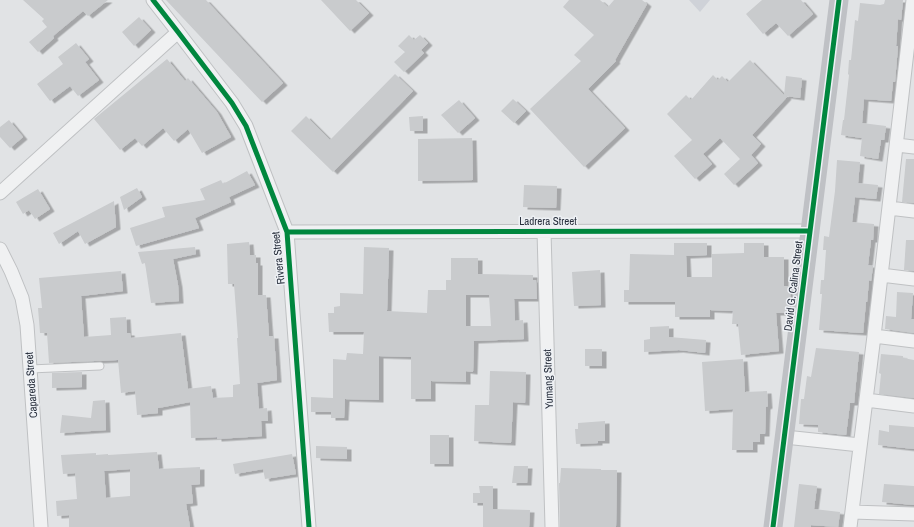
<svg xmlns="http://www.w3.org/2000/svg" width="914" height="527" font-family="'Archivo Narrow',sans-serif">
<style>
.built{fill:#cfd2d8}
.building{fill:#c9cbcd;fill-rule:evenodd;filter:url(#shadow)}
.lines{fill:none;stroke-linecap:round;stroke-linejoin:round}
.lane-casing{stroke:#bfc1c3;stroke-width:9}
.street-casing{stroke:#bfc1c3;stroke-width:15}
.lane{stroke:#f0f1f2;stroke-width:7}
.street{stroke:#f0f1f2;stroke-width:13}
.secondary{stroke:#bfc1c5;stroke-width:19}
.cycleway-casing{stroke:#eef1f5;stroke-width:8}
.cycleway{stroke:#00873e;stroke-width:5}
.labels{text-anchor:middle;stroke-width:3;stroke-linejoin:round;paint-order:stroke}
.street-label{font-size:11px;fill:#29303d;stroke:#eef1f5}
</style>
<defs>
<filter id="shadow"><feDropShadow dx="4.5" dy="2.5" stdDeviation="0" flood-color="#0004"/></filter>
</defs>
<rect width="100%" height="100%" fill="#e1e3e5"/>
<!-- built -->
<path class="built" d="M689 0H710L700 12Z"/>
<!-- building -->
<path class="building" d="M23 0H108L88 16 83 11 53 36 54 38 38 52 29 42 47 27 42 21 44 19Z
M166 0H206L283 83 262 102Z
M321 0H356L369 13 350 31Z
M569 0H600L608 7 614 0H642L647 4 615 60 616 61 588 89 625 128 584 167 530 109 581 61 574 55 594 35 563 7Z
M762 0H801L813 14 788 36 776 23 763 34 746 14Z
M885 0H903L901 20 898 19 896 46H898L895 82H893L891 101 864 99 862 123 886 126 884 140H881L878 159 860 156 862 138 841 135 843 120H844L849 75 848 74 849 60H851L855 20 858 21 860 3 880 5 884 4Z
M139 17 151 30 134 46 122 32Z
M409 35 414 40 420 35 428 43 421 50 424 53 404 72 394 62 405 52 398 46Z
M76 43 89 59 85 62 99 80 78 96 70 86 50 101 37 84 63 64 58 57Z
M167 59 185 81 188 78 217 112 231 137 202 153 188 129 174 141 163 128 142 146 135 138 120 150 94 119Z
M750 60 784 95 786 76 802 78 800 98 786 96 787 97 752 135 761 144 751 155 758 163 734 185 724 174 740 159 720 138 703 154 712 164 695 179 674 156 692 140 667 114 686 95 691 100 713 75 718 80 722 76 728 82Z
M395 74 413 91 333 172 291 131 306 116 330 140Z
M513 99 526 111 514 123 501 111Z
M459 100 475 118 458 133 441 115Z
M423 116V131H410L409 117Z
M9 120 23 137 10 148 0 137V127Z
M472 138 473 180 418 181V139Z
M906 159H914V203L902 202Z
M837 160 860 162 858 183 878 185 876 199 855 197 852 222 874 224 873 240H871L868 265 873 266 871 281 869 280 867 302H866L863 333 819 330 822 294H820L821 280H824L826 250H823L824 236 829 237 835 191Z
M247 171 255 185 229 197 231 202 195 218 199 228 136 246 130 228 165 217 162 207 205 200 200 189 221 180 223 184Z
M524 185 557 186 556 208 523 207Z
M137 188 142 197 124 210 120 197Z
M38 189 50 209 35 219 29 210 23 214 16 202Z
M114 201 116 227 85 244 78 231 59 244 53 233Z
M906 240H914V271L904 270Z
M249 242 250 255H256V263H258V295H266L269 336H274L277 380 257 383 259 409 267 408 268 421H261L262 436 217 439V437L191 438 190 402 158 408V413L137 415 135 391 121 393 118 360H117L49 363 47 333H40L38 308H42L39 278 121 271 123 291 81 296 84 337 111 335 110 318 126 317 127 333H130L131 338 181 333 188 389 211 386 213 398 233 397V385L240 384 237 338H238L234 284H228L227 244Z
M674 243H707V255L686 256 687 277H712V254L744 253V243H764V257H784V286H791L790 300 789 313H776L779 351 741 355 738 324H732L733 311 710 310V317H675V302H624V290H629L630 254 674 255Z
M195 247 196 254 173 259 178 285 179 301 151 303 145 263 142 264 138 252Z
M364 247 389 248 387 311 427 313 428 290H446V280H451V258H478V274L533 275V280H536L537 299H514L515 321 523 320 524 339 474 341 473 372 466 371V382L431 381V399H411V357L379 356V400L345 399 344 418H331V412H311V397L333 398V359L346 360 347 353 363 354 364 332H329L328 313H334V307L340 306V293L363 294ZM466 295H489L491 326H466Z
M600 270 601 305 574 306 572 272Z
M897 292 913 293 911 319H914V333L885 329 886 316 896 317Z
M669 326V337L706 340 705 353 679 350 644 352V340L650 339V327Z
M816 348 859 352 854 403H850L846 435 818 432V425L799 424 801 399H804L807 376 811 377Z
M585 349H602V366H585Z
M881 354 903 356V358L914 360V398L879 394 881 374 879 373Z
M743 359 745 392 767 391 768 406 766 407 765 434H760V442H753V450H732L733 409 705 411 702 362Z
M490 371 526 372 525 403 513 402 511 443 474 441 475 405H489Z
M82 372V387L52 388V373Z
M105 400 106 430 60 433 62 415 91 418 93 401Z
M605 421V441H598V443L576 444 575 429H578V423Z
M889 425 914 427V449L878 445 879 430 889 432Z
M430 435H449V464H430Z
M316 446 347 447V459L316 458Z
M157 452 159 469 200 467V484L191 485 193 503 186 504 190 527H69V515L57 516 56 501 77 499 75 473 63 474 61 455 96 453V455L108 454V455ZM130 469V496L106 498 104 471Z
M292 454 296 474 265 479 263 469 235 474 233 464Z
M514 466H528L527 483H512Z
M561 468 601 469V470H617L616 527H560L559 483H560Z
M799 484 817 486 814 509 840 512 838 527 811 525V527H794Z
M884 484 914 486V505L882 502Z
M479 486H493V509L530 510 529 527H483V503H473V493H480Z"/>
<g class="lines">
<defs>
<path id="lane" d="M30 369 100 366"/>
<path id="street" d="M153 0 178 32 232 103 246 126 287 232 309 527
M897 145 914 147
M0 193 178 32
M889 208 914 211
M544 231 552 527
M287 232 810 231
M0 249 11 271 22 298 27 325 41 527
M881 275 914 279
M874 336 914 341
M866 400 914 406
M785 437 860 445
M852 512 914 514
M850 527 874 336 913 0"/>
</defs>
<!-- lane casing -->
<use href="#lane" class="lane-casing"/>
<!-- street casing -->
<use href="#street" class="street-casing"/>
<!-- lane -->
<use href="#lane" class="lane"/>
<!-- street -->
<use href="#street" class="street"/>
<!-- secondary -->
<path class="secondary" d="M773 527 839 0"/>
<defs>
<path id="cycleway" d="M153 0 178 32 232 103 246 126 287 232 309 527
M287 232 810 231
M773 527 839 0"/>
</defs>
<!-- cycleway casing -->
<use href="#cycleway" class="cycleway-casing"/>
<!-- cycleway -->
<use href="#cycleway" class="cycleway"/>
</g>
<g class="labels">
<!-- street labels -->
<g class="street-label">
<text x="548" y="225">Ladrera Street</text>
<text transform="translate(278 258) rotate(-96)" y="4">Rivera Street</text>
<text transform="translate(793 286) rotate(-83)" y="4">David G. Calina Street</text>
<text transform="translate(548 379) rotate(-92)" y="4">Yumang Street</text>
<text transform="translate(31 385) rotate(-94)" y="4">Capareda Street</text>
</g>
</g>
</svg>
